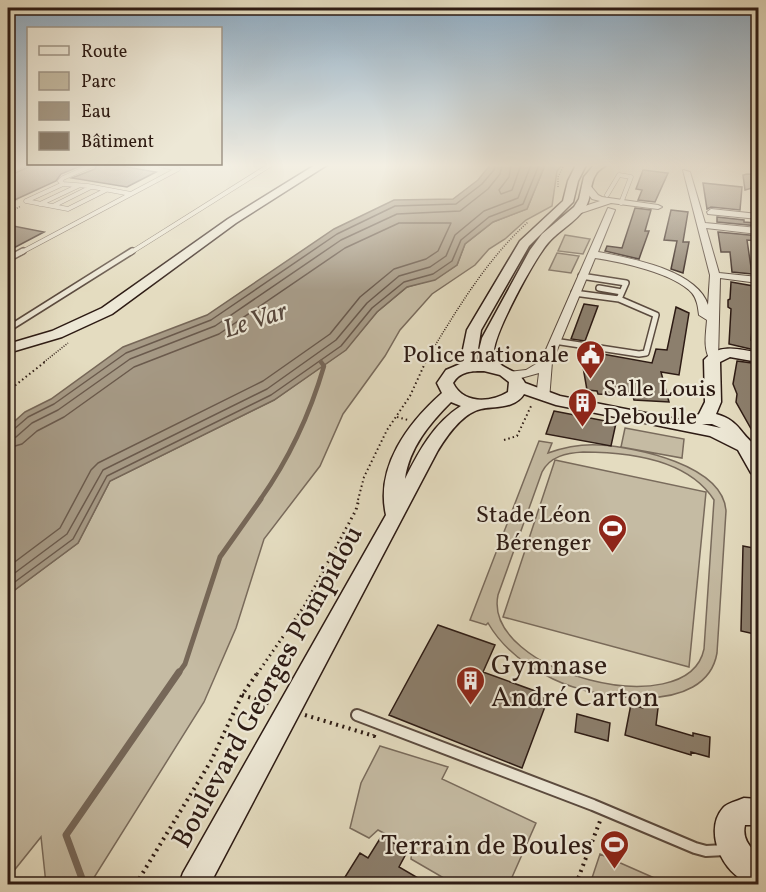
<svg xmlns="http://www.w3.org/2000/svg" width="766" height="892" font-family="Vollkorn,serif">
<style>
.green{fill:#c5bba3;stroke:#796b5c;stroke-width:1.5;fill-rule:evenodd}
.water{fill:#a69a86;stroke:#766758;stroke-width:1.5}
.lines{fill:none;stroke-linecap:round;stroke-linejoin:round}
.shore{stroke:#6a5a4d;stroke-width:1.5}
.stream-far2{stroke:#766758;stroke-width:4.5}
.stream-far1{stroke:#766758;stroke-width:5}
.stream{stroke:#766758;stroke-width:7}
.building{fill:#8c7f6d;stroke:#2d1b14;stroke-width:1.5}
.lane-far2-casing{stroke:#5b4b3f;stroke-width:5}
.lane-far1-casing{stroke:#5b4b3f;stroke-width:8}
.lane-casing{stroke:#5b4b3f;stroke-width:14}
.street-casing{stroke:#5b4b3f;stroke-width:2}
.secondary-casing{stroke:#2d1b14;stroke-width:3}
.path-far3{stroke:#2d1b14;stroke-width:1.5;stroke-dasharray:1 1.5;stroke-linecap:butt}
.path-far2{stroke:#2d1b14;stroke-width:2;stroke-dasharray:1.5 3;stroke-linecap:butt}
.path-far1{stroke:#2d1b14;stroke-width:3;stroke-dasharray:1.5 4;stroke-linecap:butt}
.path{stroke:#2d1b14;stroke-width:4;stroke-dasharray:2 4.5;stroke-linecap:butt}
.lane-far2{stroke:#ede8d6;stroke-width:4}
.lane-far1{stroke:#ede8d6;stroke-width:5}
.lane{stroke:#ede8d6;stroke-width:10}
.street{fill:#ede8d6;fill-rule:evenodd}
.secondary{fill:#ede8d6;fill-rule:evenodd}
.labels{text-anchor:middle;stroke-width:4.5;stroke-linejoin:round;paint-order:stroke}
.poi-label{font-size:24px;fill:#2d1b14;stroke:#ede8d6;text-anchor:end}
.water-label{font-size:26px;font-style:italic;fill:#57473c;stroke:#ede8d6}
.near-poi-label{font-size:28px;fill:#2d1b14;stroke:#ede8d6;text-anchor:start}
.near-street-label{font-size:28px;fill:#2d1b14;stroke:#ede8d6}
</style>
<rect width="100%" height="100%" fill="#e4dcc0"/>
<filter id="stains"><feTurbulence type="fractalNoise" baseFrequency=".00333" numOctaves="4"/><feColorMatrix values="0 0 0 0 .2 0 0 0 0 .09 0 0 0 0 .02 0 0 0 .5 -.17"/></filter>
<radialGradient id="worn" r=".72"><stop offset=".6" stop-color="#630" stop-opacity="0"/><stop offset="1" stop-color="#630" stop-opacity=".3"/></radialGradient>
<!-- green -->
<path class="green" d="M545 165H562L557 171 552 206 526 220 505 239 489 249 475 265 432 294 400 330 385 356 343 414 320 466 264 539 236 628 204 702 90 884H46L41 837 8 878V595L78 543 110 481 274 400 345 350 377 312 407 287 435 279 457 265 465 244 493 222 527 209Z
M565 235 590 239 583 254 558 251Z
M557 253 579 256 571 273 549 270Z
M625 428 684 439 682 458 621 447Z
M539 441 552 443 548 453C565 447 582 444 599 445 636 447 723 465 726 511L717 653C706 717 596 700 553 679 526 666 503 649 488 623L486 625 470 620ZM583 452C627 452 688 459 714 500L704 649C688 726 482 672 498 595L542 472C550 456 567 453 583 452Z
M555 460 706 492 689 667 503 617Z
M380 746 448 767 442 779 536 823 509 884H454L411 859 412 848 378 830 369 838 350 828 361 783Z
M600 854 668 884H590Z"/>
<!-- water -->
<path class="water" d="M490 165H545L527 209 493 222 465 244 457 265 435 280 407 287 377 312 346 350 274 400 110 481 78 543 8 595V427L25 412 51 399 123 347 207 315 334 229 394 200 453 199 478 180Z"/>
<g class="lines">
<!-- shore -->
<path class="shore" d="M511 165 509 177 499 190 501 194 512 190 521 165
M8 431 13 430 28 417 54 404 126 353 211 320 337 234 395 206 456 204 482 184 494 170 495 165
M8 439 16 437 32 423 58 410 130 359 215 326 341 240 397 214 460 211 488 189 500 174 502 165
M8 448 22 444 37 431 64 417 134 367 219 334 345 248 399 223H451L438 251 426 259 394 269 360 297 330 334 263 381 98 463 91 470 60 528 8 567
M8 578 67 534 103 470 267 389 336 340 367 303 399 276 430 267 446 256 455 235 484 211 518 198 531 165
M8 587 73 539 107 476 271 395 341 346 372 308 404 282 433 274 452 261 461 240 489 217 523 204 539 165"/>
<!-- stream-far2 -->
<path class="stream-far2" d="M260 500C289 459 310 414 324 366L321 362"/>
<!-- stream-far1 -->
<path class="stream-far1" d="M178 674 185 664 220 557 261 499"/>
<!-- stream -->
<path class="stream" d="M84 884 66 835 179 672"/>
</g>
<!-- building -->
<path class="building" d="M33 165H83L61 174 56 181 8 203V176Z
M97 165H115L156 172 127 187 72 178 95 169Z
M643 170 668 173 655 202 638 200 642 190 636 189Z
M747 174 759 175V186L745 190 743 175Z
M703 183 742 187 740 210 711 207 707 209Z
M635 208 651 210 645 231H649L639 259 605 251 607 246 622 248Z
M671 210 688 212 683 242H689L683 273 671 269 677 241 664 240Z
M717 217 744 220V222L756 223 759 226 717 222Z
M8 225 44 232 8 251Z
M718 232 759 236V241L747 240 752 274 732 272 730 252H721Z
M731 282 759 287V313L754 312 751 340 759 341V351L729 344 731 309 728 307V300L730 299Z
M584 304 598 306 585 341 571 339Z
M676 307 689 313 679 375 661 372 669 402 634 400 633 396 598 394 597 391 587 390 580 350 652 363 656 349 667 350Z
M737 361 759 364V443L736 402 737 394 733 384Z
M554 411 616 423 611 446 546 434Z
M743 546 759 549V635L741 631Z
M438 625 495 645 483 672 549 696 522 768 389 715Z
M631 704 643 708 644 704 658 708 656 725 693 736V733L710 737 709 757 691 752V755L625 735Z
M577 714 610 723 608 741 575 732Z
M381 837 408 850 399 867 430 885H356L345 877 360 853 368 858Z"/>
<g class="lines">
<defs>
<path id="lane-far2" d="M8 172 23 165
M63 184 60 181 63 178 93 165
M106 190 68 209 26 201 63 184 88 186 131 194
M607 195 619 175 631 177 621 203
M40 204 78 186
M53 206 91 187
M20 253 178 169 160 165
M130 253 270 165"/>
<path id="lane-far1" d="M8 259 23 251
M581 276 626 283 619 299
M599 288 622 292
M8 329 132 251
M554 341 639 354 646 353 656 315 619 299 574 293"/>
<path id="lane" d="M357 715 593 805 695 848 706 851 726 850"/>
<path id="street" d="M683 170 690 172 705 223 758 228V234L706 228 719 273 758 277V283L720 278 718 360H710C703 348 706 334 707 320L699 315C698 307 697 299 692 293 674 273 621 262 595 258L552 362 549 400 545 401 539 397 537 389 539 373 521 378H507L505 375 507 372 526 370 541 361 608 208 615 210 598 252C630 258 697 270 708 305L710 275Z
M583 184H589L598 195 602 197 658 205 662 207 658 209 611 203 581 213 570 215V211L600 201 592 199 582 186Z
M711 209 758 214V219L708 214 707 212Z"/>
<path id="secondary" d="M315 165H327L236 223 112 314 62 337 8 353V344L52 331 102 308 228 219Z
M576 165H586L578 181 573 202 529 246 481 330 476 362 482 361 479 350 482 338 530 250 542 234 574 207 579 199 584 177 594 165H606C603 168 598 170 596 174 589 184 592 198 585 208 575 223 559 230 548 243 535 258 492 336 494 353 496 370 518 368 525 383L560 396 696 423 692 419 699 414 705 402 704 360C719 343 739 349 758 353V362L730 357 720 362 721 402 716 414C742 421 741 438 758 446V475L751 473 738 450 710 436 556 405 524 394C515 409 495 406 481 409 462 413 446 437 437 452L210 884H179L183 873 386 515C375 467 408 423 442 393L437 383 446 370 460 364 467 330 520 241 563 201 568 181ZM484 371 500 375 509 382 508 392C490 403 463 404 453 383 460 371 472 371 484 371ZM451 402 461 406C434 423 419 451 405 479 409 448 430 423 451 402ZM702 424H712L721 428Z
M744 798 758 799V825H745C742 838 749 846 758 855V884C727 884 701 833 723 808 727 803 737 801 744 798Z"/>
</defs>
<!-- lane-far2 casing -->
<use href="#lane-far2" class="lane-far2-casing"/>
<!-- lane-far1 casing -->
<use href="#lane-far1" class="lane-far1-casing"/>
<!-- lane casing -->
<use href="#lane" class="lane-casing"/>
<!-- street casing -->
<use href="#street" class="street-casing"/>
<!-- secondary casing -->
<use href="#secondary" class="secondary-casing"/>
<!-- path-far3 -->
<path class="path-far3" d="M558 187V177L564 165
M8 198 18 200
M8 213 21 206
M44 362 68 343
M425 362C455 313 485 261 528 222"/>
<!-- path-far2 -->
<path class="path-far2" d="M8 391 46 361
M397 417 408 420
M504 440 517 436 532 404
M358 500 364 477 387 430 410 396 426 361"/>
<!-- path-far1 -->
<path class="path-far1" d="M257 674 305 605 356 510 359 499"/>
<!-- path -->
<path class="path" d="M242 695 271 704
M305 715 374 736 375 733
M136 884 211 761 242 695 258 672
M576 884 600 821"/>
<!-- lane-far2 -->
<use href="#lane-far2" class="lane-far2"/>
<!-- lane-far1 -->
<use href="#lane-far1" class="lane-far1"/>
<!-- lane -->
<use href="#lane" class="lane"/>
<!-- street -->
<use href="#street" class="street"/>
<!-- secondary -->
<use href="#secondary" class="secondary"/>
</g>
<!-- sky -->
<linearGradient id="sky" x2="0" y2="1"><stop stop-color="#8daac1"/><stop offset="0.57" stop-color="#f3efe3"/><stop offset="1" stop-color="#f3efe3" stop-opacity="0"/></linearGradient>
<rect width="766" height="290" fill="url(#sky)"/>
<!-- icons -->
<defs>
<symbol id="civic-pin" viewBox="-11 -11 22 30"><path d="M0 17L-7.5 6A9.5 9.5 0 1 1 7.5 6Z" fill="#8f2418" stroke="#ede8d6"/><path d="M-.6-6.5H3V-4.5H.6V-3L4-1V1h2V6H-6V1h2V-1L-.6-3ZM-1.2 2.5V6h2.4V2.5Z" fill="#fff"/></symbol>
<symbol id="building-pin" viewBox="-11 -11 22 30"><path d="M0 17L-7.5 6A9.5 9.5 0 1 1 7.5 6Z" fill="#8f2418" stroke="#ede8d6"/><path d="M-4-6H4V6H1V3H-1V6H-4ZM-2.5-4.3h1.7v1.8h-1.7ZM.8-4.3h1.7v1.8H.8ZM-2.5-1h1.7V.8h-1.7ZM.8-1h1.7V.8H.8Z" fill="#fff"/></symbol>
<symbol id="stadium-pin" viewBox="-11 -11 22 30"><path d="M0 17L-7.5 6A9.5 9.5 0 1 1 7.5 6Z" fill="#8f2418" stroke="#ede8d6"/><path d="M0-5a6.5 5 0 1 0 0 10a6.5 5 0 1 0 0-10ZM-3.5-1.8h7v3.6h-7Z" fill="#fff"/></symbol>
</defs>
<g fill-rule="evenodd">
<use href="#civic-pin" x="574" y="338" width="33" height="45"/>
<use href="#building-pin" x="566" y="386" width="33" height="45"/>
<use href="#stadium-pin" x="596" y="512" width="33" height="45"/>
<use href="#building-pin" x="454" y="664" width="33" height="45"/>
<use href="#stadium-pin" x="598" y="828" width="33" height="45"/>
</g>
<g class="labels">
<!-- poi labels -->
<g class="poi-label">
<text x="569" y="362">Police nationale</text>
<text x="603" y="396" text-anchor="start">Salle Louis<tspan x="603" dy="28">Deboulle</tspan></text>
<text x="591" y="522">Stade Léon<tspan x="591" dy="28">Bérenger</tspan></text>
</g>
<!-- water labels -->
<g class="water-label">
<text transform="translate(255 319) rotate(-18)" y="9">Le Var</text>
</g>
<!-- near-poi labels -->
<g class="near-poi-label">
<text x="491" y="674">Gymnase<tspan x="491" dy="32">André Carton</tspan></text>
<text x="593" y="854" text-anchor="end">Terrain de Boules</text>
</g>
<!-- near-street labels -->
<g class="near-street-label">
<text transform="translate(266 686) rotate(-61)" y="10">Boulevard Georges Pompidou</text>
</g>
</g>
<!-- margin -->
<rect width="766" height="892" fill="none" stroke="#e4dcc0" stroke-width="30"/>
<rect x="9" y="9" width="748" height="874" fill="none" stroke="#2d1b14" stroke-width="3"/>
<rect x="15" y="15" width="736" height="862" fill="none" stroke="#2d1b14" stroke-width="1.5"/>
<!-- legend -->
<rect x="27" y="27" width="195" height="138" fill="#ede8d6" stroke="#a09688" stroke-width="1.5"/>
<rect x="39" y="46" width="30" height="9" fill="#ede8d6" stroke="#a09688" stroke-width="1.5"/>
<text x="81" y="57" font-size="18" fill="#2d1b14">Route</text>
<rect x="39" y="72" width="30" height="18" fill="#c5bba3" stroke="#a09688" stroke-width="1.5"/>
<text x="81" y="87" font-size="18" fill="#2d1b14">Parc</text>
<rect x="39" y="102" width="30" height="18" fill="#a69a86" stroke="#a09688" stroke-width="1.5"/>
<text x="81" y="117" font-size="18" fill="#2d1b14">Eau</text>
<rect x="39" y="132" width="30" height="18" fill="#8c7f6d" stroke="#a09688" stroke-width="1.5"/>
<text x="81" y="147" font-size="18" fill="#2d1b14">Bâtiment</text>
<rect width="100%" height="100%" filter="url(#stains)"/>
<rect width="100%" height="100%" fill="url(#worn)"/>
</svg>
